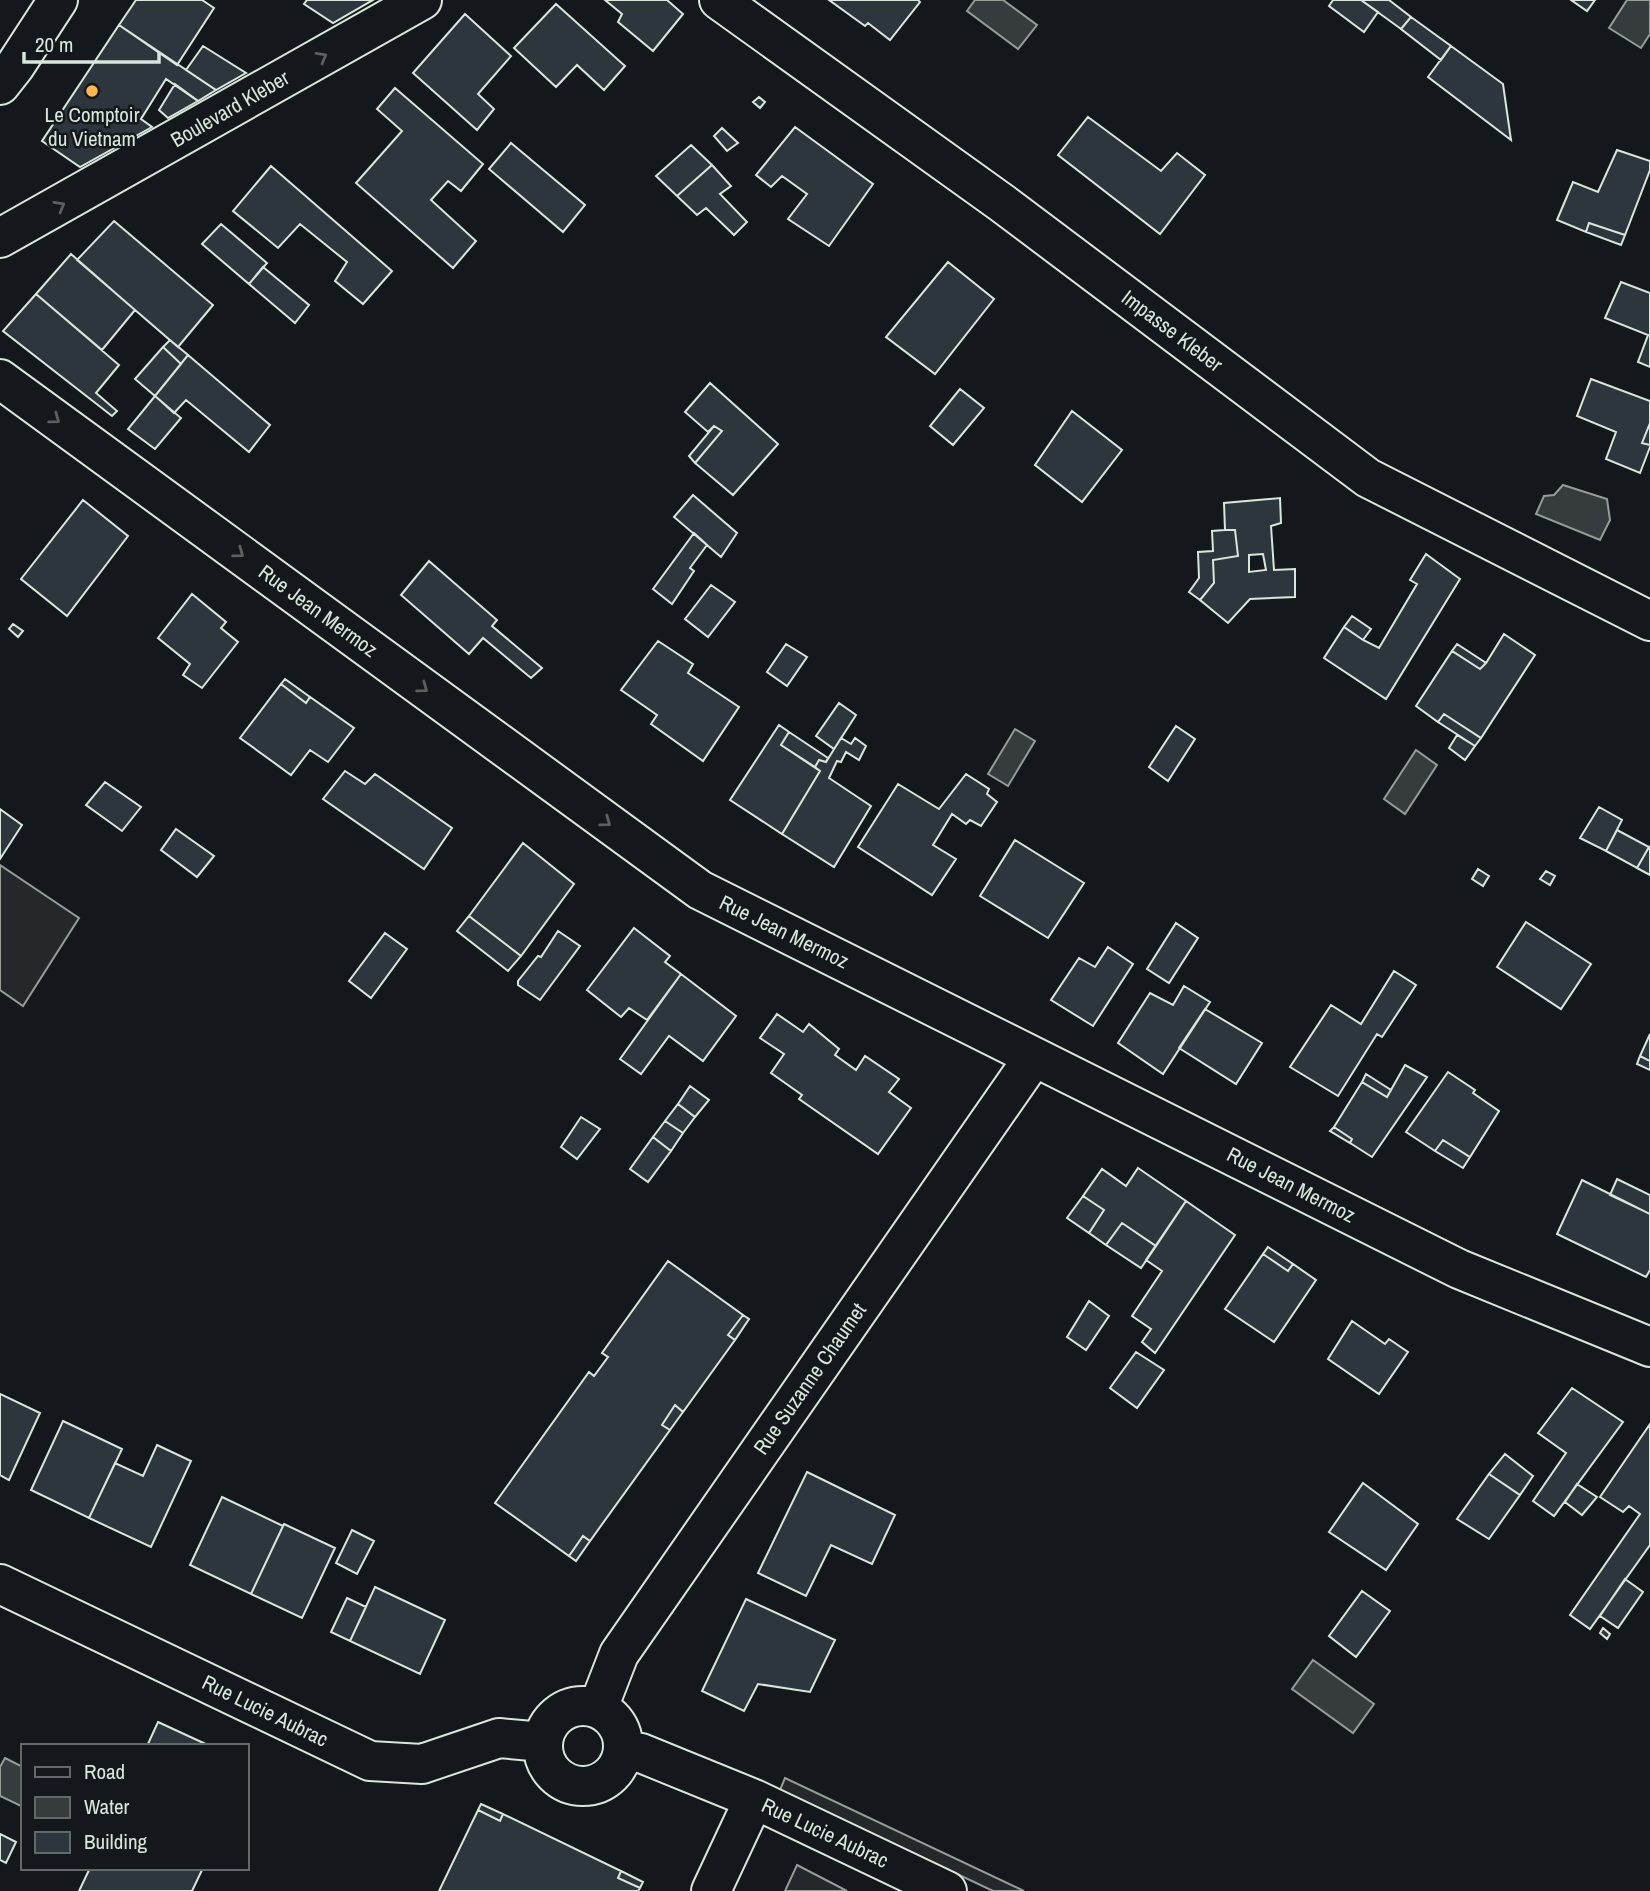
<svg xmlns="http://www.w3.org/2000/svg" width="1650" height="1891" font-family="'Archivo Narrow',sans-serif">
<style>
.parking{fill:#24282b;stroke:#939e99;stroke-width:2}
.water{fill:#363b3e;stroke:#939e99;stroke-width:2}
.building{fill:#2c363c;stroke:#d8e6dc;stroke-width:2;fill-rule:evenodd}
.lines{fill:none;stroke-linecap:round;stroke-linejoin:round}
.minor-casing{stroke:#d8e6dc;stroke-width:42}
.primary-casing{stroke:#d8e6dc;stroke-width:42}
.minor{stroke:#14181c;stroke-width:38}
.primary{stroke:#14181c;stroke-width:38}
.oneway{stroke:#59605f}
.poi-dot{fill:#ffb74d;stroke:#14181c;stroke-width:2.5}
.labels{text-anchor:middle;stroke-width:5;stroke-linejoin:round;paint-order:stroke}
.street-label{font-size:21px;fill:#d8e6dc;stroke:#14181c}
.poi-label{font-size:21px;fill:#d8e6dc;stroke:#14181c}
</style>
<rect width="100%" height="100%" fill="#14181c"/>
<!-- parking -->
<path class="parking" d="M0 865 79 918 23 1006 0 990Z
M785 1778 1024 1891H993L780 1790Z
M797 1865 847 1891H785Z"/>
<!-- water -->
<path class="water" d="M975 0H1003L1037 25 1018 49 967 11Z
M1627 0H1650V34L1641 48 1609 28Z
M1563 485 1607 499 1610 520 1600 540 1536 514 1544 496 1554 495Z
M1015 729 1035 741 1008 786 988 774Z
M1416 750 1437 765 1405 814 1384 799Z
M1313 1660 1374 1704 1353 1733 1292 1689Z
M5 1758 23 1767V1807L0 1796V1767Z"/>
<!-- building -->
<path class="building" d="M136 0H202L214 8 177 65 119 25Z
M307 0H373L333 23 304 4Z
M605 0H667L683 14 653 51 618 22 622 14Z
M829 0H918L920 2 890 40 868 23 865 26Z
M1333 0H1361L1378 12 1364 32 1329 6Z
M1361 0H1389L1411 17 1401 29Z
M1571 0H1595L1587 11Z
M556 4 625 66 604 90 577 65 556 87 514 48Z
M465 14 511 56 478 94 494 109 477 130 413 73Z
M1411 17 1451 46 1441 60 1401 29Z
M119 25 216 90 198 101 166 79 141 119 152 127 80 167 42 141Z
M203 46 246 73 216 90 186 70Z
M1451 46 1503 84 1511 140 1428 77Z
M175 84 198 101 168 118 159 110Z
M395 88 483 164 461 191 448 181 431 200 476 241 453 268 356 183 402 131 377 109Z
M759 97 765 102 760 108 753 102Z
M1088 117 1161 171 1177 153 1205 175 1160 234 1058 155Z
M795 127 873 184 829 246 788 219 807 194 782 176 771 187 756 175Z
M722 128 738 143 727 151 714 136Z
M511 143 585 205 563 232 489 169Z
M691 145 712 165 677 196 656 176Z
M1617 150 1650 161V170L1625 235 1589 223 1586 232 1557 220 1573 182 1598 192Z
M712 165 731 186 720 194 747 222 734 235 706 208 697 215 677 196Z
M271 166 392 271 363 304 335 281 347 262 300 224 278 248 233 211Z
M114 221 213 305 178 347 77 260Z
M1589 223 1625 235 1621 245 1586 232Z
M221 224 267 263 249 284 202 244Z
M71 254 135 310 102 350 36 294Z
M948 262 994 299 935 374 886 337Z
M263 267 309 305 295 323 249 284Z
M1621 282 1650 293V367L1638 362 1648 335 1605 318Z
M36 294 119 365 96 393 117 411 112 416 3 331Z
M170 340 188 355 181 364 163 347Z
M163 347 181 364 155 396 135 379Z
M188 355 270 425 249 452 186 400 174 413 155 396Z
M1591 379 1650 401V423L1642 443 1650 445V447L1640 473 1606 459 1616 432 1577 416Z
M710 383 778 444 733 495 695 463 722 431 714 426 708 432 685 412Z
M960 389 984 408 953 445 930 426Z
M155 396 181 418 155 449 128 429Z
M1072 411 1122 450 1082 502 1035 465Z
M1650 423V445L1642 443Z
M714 426 722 431 695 463 689 456Z
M693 495 737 533 721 557 674 517Z
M1280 498 1281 523 1271 526 1274 570 1295 569V597L1250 599 1228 623 1200 600 1214 583 1213 560 1238 556 1235 530H1225L1224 503ZM1263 554 1266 570 1249 572V555Z
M83 500 128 536 67 616 21 579Z
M1225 530H1235L1238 556 1213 560 1214 583 1200 600 1189 592 1199 578 1198 552 1213 551 1212 531Z
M694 533 707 545 690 568 694 571 672 604 653 589Z
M1426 554 1460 579 1386 699 1324 658 1344 627 1363 640 1379 648 1417 584 1410 580Z
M429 561 497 620 492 626 542 668 531 678 483 638 469 654 401 595Z
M711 585 735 602 708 637 685 619Z
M192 594 226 622 221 628 238 642 202 688 183 675 190 664 158 638Z
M1352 616 1371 629 1363 640 1344 627Z
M13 624 23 631 18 637 9 629Z
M1504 634 1535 655 1481 738 1444 714 1438 722 1416 706 1452 651 1480 669 1486 663Z
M658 641 693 664 688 673 739 707 703 761 651 724 657 715 621 690Z
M786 644 807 657 787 686 767 672Z
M1457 644 1486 663 1480 669 1452 651Z
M285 679 310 697 306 703 281 684Z
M281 684 306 703 310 697 354 728 328 762 310 750 291 775 240 738Z
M839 703 856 715 834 749 816 736Z
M1444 714 1481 738 1475 746 1438 722Z
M779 725 789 732 781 745 820 771 782 834 730 800Z
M1176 726 1195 739 1168 781 1149 767Z
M789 732 828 758 826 762 819 760 815 767 781 745Z
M1457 735 1475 746 1465 760 1449 748Z
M841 738 851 744 855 738 866 746 859 760 846 752 841 762 837 761 829 778 871 806 834 867 782 834 820 771 815 767 819 760 826 762Z
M345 771 365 784 375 774 452 828 424 869 323 799Z
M966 774 989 789 987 794 997 802 981 826 970 820 966 824 952 814 933 845 956 859 932 895 858 847 898 784 939 809Z
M105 782 141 807 122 831 86 805Z
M1599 807 1622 820 1606 851 1580 838Z
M0 809 22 825 0 859Z
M176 829 214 856 197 877 161 850Z
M1617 830 1649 847 1637 868 1606 851Z
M1015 840 1084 883 1048 938 980 896Z
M523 843 574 884 521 956 469 916Z
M1649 847 1650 848V875L1637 868Z
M1478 869 1489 876 1483 886 1472 879Z
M1546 871 1555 876 1550 885 1540 879Z
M469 916 521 956 508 971 457 931Z
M1526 922 1591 964 1561 1009 1497 967Z
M1176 923 1198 938 1169 983 1147 969Z
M634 928 670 956 665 962 681 974 647 1020 629 1008 621 1017 587 990Z
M558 931 580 946 540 1000 518 985V981L538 956 541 957Z
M385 933 407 949 371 998 349 981Z
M1108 947 1133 964 1093 1026 1051 1000 1079 958 1095 967Z
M1394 971 1416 985 1382 1037 1377 1034 1338 1096 1290 1067 1331 1005 1361 1024Z
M681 974 736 1016 703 1061 669 1036 641 1074 620 1059Z
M1184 986 1210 1002 1163 1074 1118 1043 1150 993 1173 1005Z
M1205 1009 1262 1043 1236 1084 1179 1048Z
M777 1014 803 1032 809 1024 839 1049 835 1055 856 1070 865 1056 899 1079 889 1092 911 1108 878 1154 799 1099 802 1095 771 1073 784 1054 760 1038Z
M1650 1034V1061L1640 1056Z
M1640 1056 1650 1061V1070L1637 1064Z
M1405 1065 1427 1077 1372 1157 1350 1143 1352 1139 1334 1127 1362 1082 1387 1097Z
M1448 1072 1475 1090 1473 1093 1499 1111 1470 1157 1443 1140 1435 1151 1406 1132Z
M1366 1074 1391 1090 1387 1097 1362 1082Z
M690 1086 709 1100 695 1117 678 1104Z
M678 1104 695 1117 683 1133 665 1121Z
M581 1117 600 1129 577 1159 561 1147Z
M665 1121 683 1133 671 1151 653 1137Z
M1334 1127 1352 1139 1350 1143 1330 1131Z
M653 1137 671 1151 648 1182 630 1169Z
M1443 1140 1470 1157 1463 1168 1435 1151Z
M1138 1168 1186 1201 1156 1246 1122 1223 1106 1245 1089 1233 1104 1210 1083 1196 1102 1169 1126 1186Z
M1617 1179 1650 1195V1214L1610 1195Z
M1582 1180 1650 1214V1270L1646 1277 1557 1234Z
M1083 1196 1104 1210 1089 1233 1067 1218Z
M1186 1201 1235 1235 1155 1353 1142 1342 1151 1329 1132 1316 1162 1271 1146 1260Z
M1122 1223 1156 1246 1141 1268 1106 1245Z
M1268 1247 1293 1264 1288 1271 1263 1254Z
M1263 1254 1288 1271 1293 1264 1316 1280 1274 1342 1225 1309Z
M668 1261 743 1315 728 1335 735 1340 683 1412 675 1405 662 1425 670 1430 590 1541 583 1536 569 1556 495 1503 589 1372 594 1376 608 1357 602 1353Z
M1089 1301 1109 1316 1086 1350 1067 1337Z
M743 1315 749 1319 735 1340 728 1335Z
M1352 1321 1385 1344 1389 1339 1408 1352 1379 1394 1328 1359Z
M1136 1352 1164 1370 1137 1408 1110 1388Z
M1572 1388 1623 1422 1554 1516 1533 1501 1566 1453 1538 1433Z
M0 1394 40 1413 9 1480 0 1475Z
M675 1405 683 1412 670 1430 662 1425Z
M63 1421 122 1449 89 1518 31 1490Z
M1650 1424V1545L1590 1629 1570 1615 1640 1514 1629 1506 1623 1512 1600 1497Z
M157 1445 191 1461 151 1547 89 1518 115 1463 143 1476Z
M1505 1454 1533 1476 1520 1495 1489 1474Z
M807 1472 895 1515 872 1564 831 1545 806 1596 758 1573Z
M1489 1474 1520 1495 1489 1539 1457 1519Z
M1363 1483 1418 1524 1386 1570 1329 1532Z
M1577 1484 1597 1497 1582 1515 1565 1502Z
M222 1497 283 1526 251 1594 190 1565Z
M284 1524 335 1548 302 1618 251 1594Z
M352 1530 374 1541 357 1574 336 1563Z
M583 1536 590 1541 576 1561 569 1556Z
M1625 1579 1643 1592 1618 1628 1600 1616Z
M375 1587 445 1620 420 1674 350 1641Z
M1362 1591 1390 1611 1356 1657 1329 1636Z
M347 1598 366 1607 350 1641 331 1632Z
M746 1599 835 1640 810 1692 758 1684 744 1711 702 1691Z
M1603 1628 1610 1634 1607 1639 1600 1633Z
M158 1722 210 1746H147Z
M481 1804 503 1814 500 1821 478 1810Z
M478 1810 500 1821 503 1814 621 1871 618 1878 640 1888 638 1891H439Z
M0 1834 16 1842 6 1863 0 1860Z
M90 1868H203L192 1891H79Z
M621 1871 643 1882 640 1888 618 1878Z"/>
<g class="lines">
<defs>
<path id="minor" d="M719 0 1002 203 1368 478 1650 621
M0 238 422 0
M0 379 700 890 1459 1269 1650 1347
M0 1584 370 1761 422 1764 499 1738 543 1742
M543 1746a40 40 0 1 1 80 0a40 40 0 1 1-80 0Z
M598 1708 619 1654 1034 1057
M623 1750 641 1753 754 1799 947 1891
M711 1891 754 1799"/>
<path id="primary" d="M0 85 15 66 58 0"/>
</defs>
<!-- minor casing -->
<use href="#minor" class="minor-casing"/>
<!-- primary casing -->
<use href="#primary" class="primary-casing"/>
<!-- minor -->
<use href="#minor" class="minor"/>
<!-- primary -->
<use href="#primary" class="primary"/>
</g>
<!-- one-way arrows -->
<defs><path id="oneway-chevron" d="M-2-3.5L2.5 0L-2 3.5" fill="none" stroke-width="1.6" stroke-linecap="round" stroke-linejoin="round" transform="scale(1.75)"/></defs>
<g class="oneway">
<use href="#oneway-chevron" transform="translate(322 57) rotate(-30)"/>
<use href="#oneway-chevron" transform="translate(60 206) rotate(-30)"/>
<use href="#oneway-chevron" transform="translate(55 419) rotate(36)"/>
<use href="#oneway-chevron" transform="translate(239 553) rotate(36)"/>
<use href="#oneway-chevron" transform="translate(423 688) rotate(36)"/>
<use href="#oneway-chevron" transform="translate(606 822) rotate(36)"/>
</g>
<!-- markers -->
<circle class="poi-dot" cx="92" cy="91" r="7"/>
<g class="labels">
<!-- street labels -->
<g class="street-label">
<text transform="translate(230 109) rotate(-30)" y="7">Boulevard Kleber</text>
<text transform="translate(1172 331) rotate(37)" y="7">Impasse Kleber</text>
<text transform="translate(318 611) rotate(36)" y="7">Rue Jean Mermoz</text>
<text transform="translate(784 932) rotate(26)" y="7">Rue Jean Mermoz</text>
<text transform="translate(1291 1185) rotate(27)" y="7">Rue Jean Mermoz</text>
<text transform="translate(810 1379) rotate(-55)" y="7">Rue Suzanne Chaumet</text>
<text transform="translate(265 1711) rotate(26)" y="7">Rue Lucie Aubrac</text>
<text transform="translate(825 1833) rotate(25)" y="7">Rue Lucie Aubrac</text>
</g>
<!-- poi labels -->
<g class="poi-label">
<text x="92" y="122">Le Comptoir<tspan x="92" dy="24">du Vietnam</tspan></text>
</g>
</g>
<!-- legend -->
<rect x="21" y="1744" width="228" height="126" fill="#14181c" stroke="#626a69" stroke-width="2"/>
<rect x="35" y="1767" width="35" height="10" fill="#14181c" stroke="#626a69" stroke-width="2"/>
<text x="84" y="1779" font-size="21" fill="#d8e6dc">Road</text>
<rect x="35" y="1797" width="35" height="21" fill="#363b3e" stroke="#626a69" stroke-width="2"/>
<text x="84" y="1814" font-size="21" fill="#d8e6dc">Water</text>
<rect x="35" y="1832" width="35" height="21" fill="#2c363c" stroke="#626a69" stroke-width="2"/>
<text x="84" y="1849" font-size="21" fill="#d8e6dc">Building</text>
<!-- scale -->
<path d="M24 52v10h135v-10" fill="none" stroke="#d8e6dc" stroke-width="3.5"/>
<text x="35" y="52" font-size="21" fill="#d8e6dc" stroke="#14181c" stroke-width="5" paint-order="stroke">20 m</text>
</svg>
